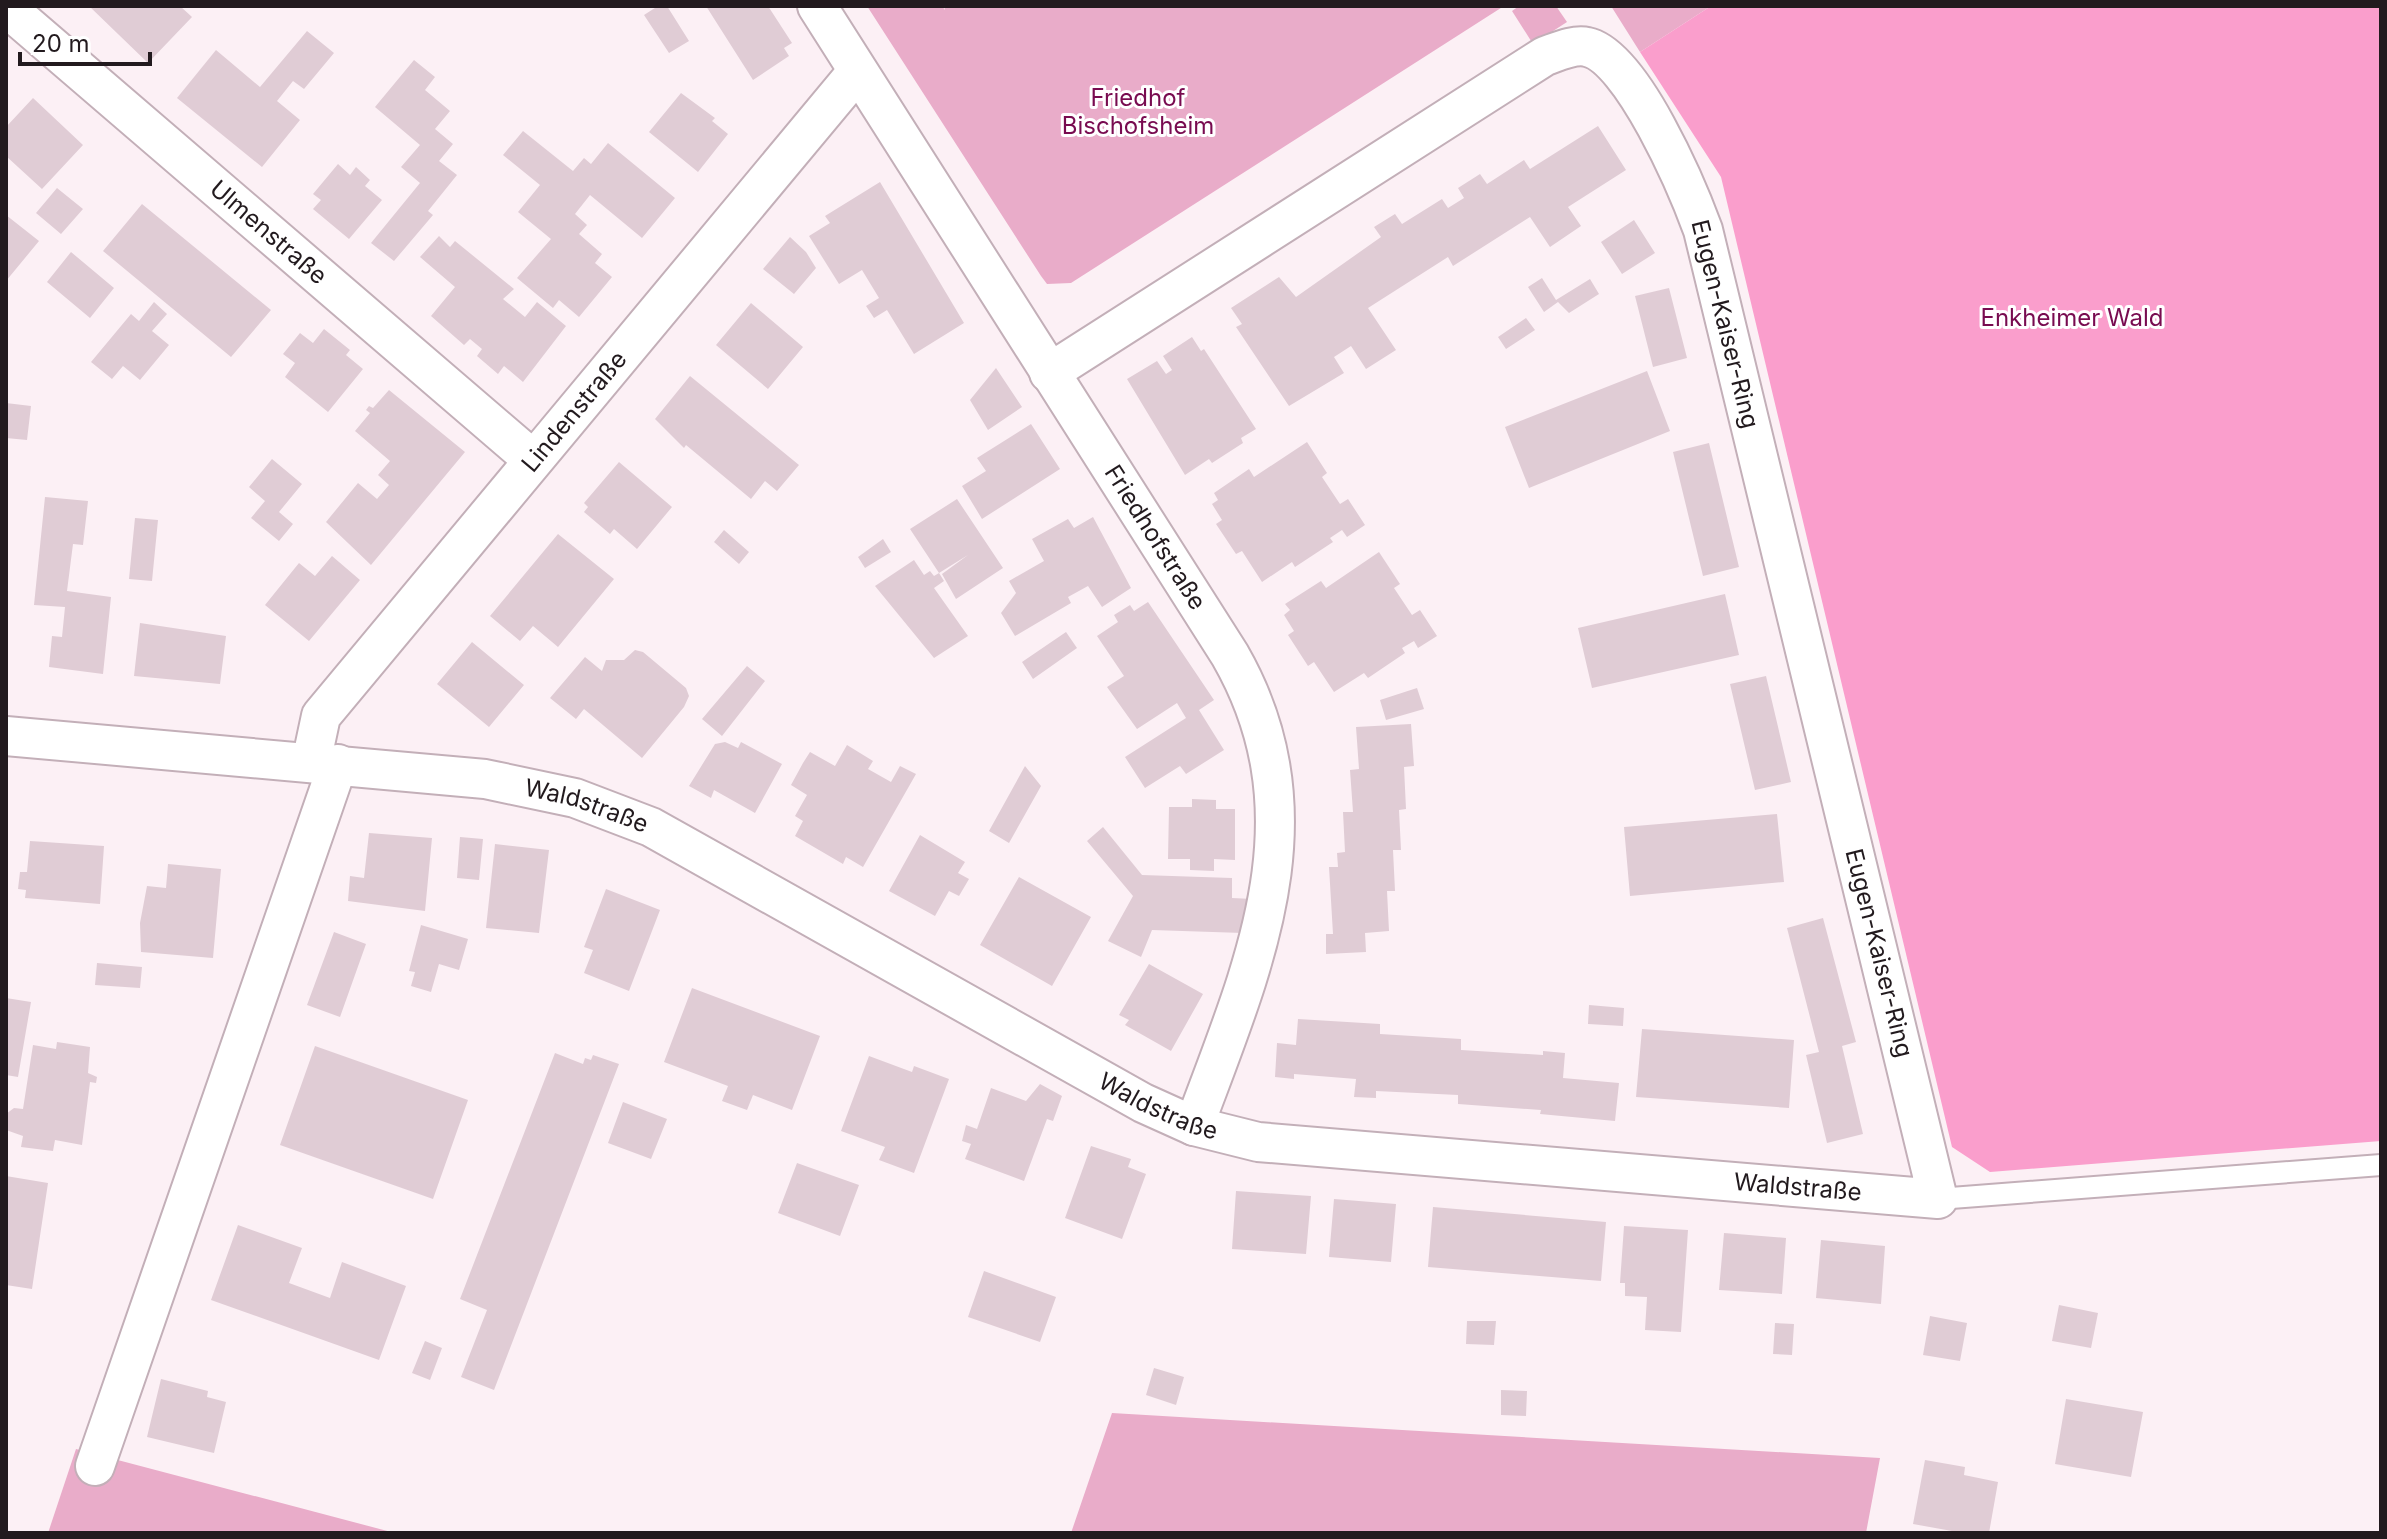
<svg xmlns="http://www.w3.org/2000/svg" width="2387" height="1539" font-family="Inter,sans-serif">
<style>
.green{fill:#e9acc9}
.forest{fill:#fa9ecc}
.building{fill:#e0ccd5}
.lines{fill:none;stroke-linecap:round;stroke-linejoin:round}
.service-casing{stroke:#c3afb8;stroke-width:24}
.minor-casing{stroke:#c3afb8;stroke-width:42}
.service{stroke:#fff;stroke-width:20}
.minor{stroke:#fff;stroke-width:38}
.labels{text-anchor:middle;stroke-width:6;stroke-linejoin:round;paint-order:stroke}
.park-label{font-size:24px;fill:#780b50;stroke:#fff}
.street-label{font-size:24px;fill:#221a1e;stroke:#fff}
</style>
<rect width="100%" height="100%" fill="#fcf0f5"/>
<!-- green -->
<path class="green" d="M867 6H942L945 10 944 6H1504L1071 283 1047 284 1041 276Z
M1519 6H1556L1567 22 1533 44 1512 11Z
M1611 6H1711L1640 52Z
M1112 1413 1880 1458 1866 1533H1071Z
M76 1449 395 1533H48Z"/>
<!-- forest -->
<path class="forest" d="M1711 6H2381V1141L1990 1172 1952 1147 1721 177 1640 52Z"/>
<!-- building -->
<path class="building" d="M89 6H180L192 17 148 63Z
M658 6H667L689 41 669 53 644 15Z
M706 6H768L792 43 784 48 789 56 753 80Z
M307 31 334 53 304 89 293 81 277 101 300 120 262 167 177 98 216 50 260 87Z
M414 60 435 77 425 90 450 111 435 129 453 144 439 161 457 175 428 211 433 215 394 261 371 243 420 183 401 167 420 145 375 107Z
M681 93 715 118 712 121 728 134 698 172 649 132Z
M33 98 83 145 42 189 6 156V127Z
M1598 126 1626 170 1568 207 1581 226 1550 247 1530 217 1453 266 1448 257 1368 308 1396 350 1366 369 1351 346 1334 357 1344 373 1289 406 1236 327 1242 324 1231 308 1279 277 1296 297 1381 237 1374 227 1395 214 1402 224 1442 199 1448 208 1464 198 1458 188 1480 174 1487 184 1524 160 1530 169Z
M523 131 573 171 584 158 591 164 608 143 675 198 642 238 590 195 575 214 587 225 579 234 602 254 595 263 612 277 579 317 559 300 553 308 517 278 551 239 518 212 540 185 503 155Z
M338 164 350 175 356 167 370 180 365 186 382 200 349 239 313 209 321 200 313 194Z
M880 182 964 323 914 354 887 310 874 318 866 306 879 298 862 270 839 284 809 236 830 223 825 216Z
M57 188 83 209 61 234 36 213Z
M142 204 271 310 231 357 103 251Z
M6 215 39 241 6 281Z
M1634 220 1655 253 1622 274 1601 242Z
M439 236 450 247 455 241 514 289 503 299 525 317 537 302 566 326 523 382 504 366 498 374 477 356 482 349 470 339 464 345 431 316 455 287 420 257Z
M790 237 806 252 816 268 794 294 763 269Z
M71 252 114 288 90 318 47 282Z
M1542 278 1556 300 1590 279 1599 294 1569 313 1558 302 1544 312 1528 287Z
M1669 288 1687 358 1653 367 1635 296Z
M154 302 167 314 152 331 169 345 140 380 123 366 112 379 91 362 131 314 139 321Z
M751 303 803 347 768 389 716 345Z
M1526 318 1535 330 1506 349 1498 337Z
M324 329 350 350 346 355 363 369 328 412 285 377 295 363 283 354 300 333 313 343Z
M1192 337 1201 351 1204 349 1256 429 1241 438 1243 443 1212 463 1209 459 1185 475 1127 379 1157 361 1166 374 1172 370 1163 356Z
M996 368 1022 407 988 430 970 400Z
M1647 371 1670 431 1529 488 1505 427Z
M690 376 799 465 777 491 765 481 751 499 686 445 684 448 655 419Z
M389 390 465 452 371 565 326 522 358 483 377 499 389 485 378 475 390 461 355 431 370 413 366 410 369 406 373 408Z
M6 403 31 406 27 440 6 438Z
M1031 424 1060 469 982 519 962 486 986 471 977 458Z
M1307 442 1327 473 1322 477 1340 504 1348 499 1365 525 1347 537 1342 530 1330 538 1333 542 1295 567 1292 562 1262 582 1242 551 1236 554 1216 524 1222 520 1212 504 1218 500 1214 493 1249 469 1254 477Z
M1709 443 1739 567 1703 576 1673 452Z
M272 459 302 484 279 512 293 524 279 541 251 518 265 501 249 487Z
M619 462 672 507 637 549 614 529 610 534 584 512 588 507 584 503Z
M45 497 88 501 83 545 73 544 67 591 111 597 103 674 49 667 52 636 62 637 65 607 34 605Z
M957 499 1003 568 956 599 942 574 968 555 939 573 910 529Z
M1093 517 1131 588 1102 607 1088 586 1068 597 1071 603 1015 636 1001 613 1016 593 1009 581 1044 561 1032 539 1068 519 1074 528Z
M135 518 158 520 152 581 129 579Z
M724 530 749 552 739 564 714 542Z
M558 534 614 579 558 647 533 626 520 641 490 616Z
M883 539 891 552 865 568 858 557Z
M1379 552 1400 584 1394 588 1412 615 1420 610 1437 636 1418 648 1414 641 1402 648 1405 653 1368 678 1364 673 1334 692 1314 662 1308 666 1288 635 1294 631 1284 615 1290 610 1285 604 1321 581 1326 588Z
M332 556 360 580 309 641 265 605 299 563 315 576Z
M914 560 924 575 930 571 934 576 939 573 944 581 934 588 968 636 934 658 875 586Z
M1725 594 1739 655 1592 688 1578 628Z
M1148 602 1214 700 1199 710 1224 750 1186 774 1180 766 1145 788 1125 757 1186 718 1177 703 1137 729 1107 687 1124 676 1097 636 1118 622 1114 615 1130 605 1134 611Z
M140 623 226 636 220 684 134 676Z
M1066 632 1077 648 1033 679 1022 662Z
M472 642 524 685 489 727 437 684Z
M635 650 643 652 686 688 689 696 684 707 642 758 584 709 576 719 550 698 585 657 602 671 606 660H624Z
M747 666 765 681 722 736 702 719Z
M1766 676 1791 782 1755 790 1730 684Z
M1417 688 1424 709 1386 720 1380 700Z
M1411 724 1414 766 1404 767 1406 809 1399 810 1401 850H1393L1395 891H1387L1389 931 1365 933 1366 952 1326 954V934H1333L1329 867H1338L1337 853 1345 852 1343 812H1353L1350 770 1359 769 1356 727Z
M725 742 738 748 741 742 782 764 755 813 714 790 711 798 689 786 715 744Z
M847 745 873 761 868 769 891 782 900 766 916 774 863 867 846 857 843 864 795 836 803 821 795 816 807 795 791 785 803 763 810 752 835 766Z
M1025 766 1041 786 1009 843 989 831Z
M1192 799 1216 800V809H1235V860L1214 859V871L1190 870V859H1168L1169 807H1192Z
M1777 814 1784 882 1630 896 1624 827Z
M1103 827 1142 875 1232 878V898L1253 899 1243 933 1152 930 1141 957 1108 941 1133 896 1087 841Z
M369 833 432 838 425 911 348 901 350 876 364 878Z
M920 835 965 862 958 873 969 879 959 896 949 891 935 916 889 891Z
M460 837 483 839 479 880 457 878Z
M30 841 104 846 100 904 25 898 26 890 18 889 20 872H27Z
M495 844 549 850 539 933 486 928Z
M168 864 221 869 213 958 141 952 140 923 147 886 166 888Z
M1019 877 1091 917 1052 986 980 945Z
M606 889 660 910 629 991 584 973 593 950 584 947Z
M1823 918 1856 1042 1842 1046 1863 1134 1827 1143 1806 1055 1819 1052 1787 928Z
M421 925 468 939 459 970 439 964 431 992 411 986 415 972 409 971Z
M334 932 366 944 340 1017 307 1005Z
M97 963 142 967 140 988 95 985Z
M1149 964 1203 994 1171 1051 1125 1025 1129 1020 1119 1015Z
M692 988 820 1036 792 1110 753 1095 747 1110 722 1101 728 1086 664 1062Z
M6 998 31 1002 18 1077 6 1075Z
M1589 1005 1624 1008 1623 1026 1588 1024Z
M1298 1019 1380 1024V1034L1461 1039V1050L1543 1055V1051L1565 1053 1563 1078 1619 1083 1615 1121 1540 1114 1541 1110 1458 1104V1095L1376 1091V1098L1354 1097 1356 1079 1294 1074V1079L1275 1077 1277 1043 1296 1045Z
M1642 1029 1794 1040 1789 1108 1636 1097Z
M57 1042 90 1047 88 1073 97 1077 96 1083 90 1082 82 1145 55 1140 53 1151 21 1147 23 1136 6 1130V1114L14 1108 23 1109 33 1045 56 1049Z
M315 1046 468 1100 433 1199 280 1145Z
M555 1053 583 1064 585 1058 591 1060 593 1055 619 1064 494 1390 461 1377 487 1310 460 1299Z
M869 1056 912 1072 914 1066 949 1079 914 1173 879 1160 885 1147 841 1131Z
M1040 1084 1062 1096 1053 1121 1047 1119 1024 1181 965 1159 971 1144 962 1141 966 1125 977 1129 991 1088 1026 1101Z
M623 1102 667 1119 651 1159 608 1143Z
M1091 1146 1131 1159 1128 1167 1146 1174 1122 1239 1065 1218Z
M797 1163 859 1185 840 1236 778 1213Z
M6 1176 48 1183 32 1289 6 1285Z
M1236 1191 1311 1196 1306 1254 1232 1249Z
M1334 1199 1396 1204 1391 1262 1329 1257Z
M1433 1207 1606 1222 1601 1281 1428 1267Z
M238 1225 302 1248 289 1283 330 1298 342 1262 406 1286 379 1360 211 1300Z
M1624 1226 1688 1230 1681 1332 1645 1330 1647 1297 1625 1296V1283H1620Z
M1724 1233 1786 1238 1782 1294 1719 1290Z
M1821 1240 1885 1246 1881 1304 1816 1298Z
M984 1271 1056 1297 1040 1342 968 1317Z
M2059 1305 2098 1313 2091 1348 2052 1341Z
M1930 1316 1967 1323 1960 1361 1923 1355Z
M1467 1321H1496L1494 1345 1466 1344Z
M1775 1323 1794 1324 1792 1355 1773 1354Z
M425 1341 442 1348 430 1380 412 1373Z
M1154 1368 1184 1377 1176 1405 1146 1395Z
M161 1379 208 1391 207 1397 226 1402 214 1453 147 1437Z
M1501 1390 1527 1391 1526 1416 1501 1415Z
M2066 1399 2143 1412 2131 1477 2055 1464Z
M1925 1460 1965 1467 1964 1475 1998 1482 1989 1533H1963L1913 1524Z"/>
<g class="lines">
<defs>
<path id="service" d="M1938 1199 2381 1165"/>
<g id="minor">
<path id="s1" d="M817 6 1230 655C1323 817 1252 969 1194 1126"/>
<path id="s2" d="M6 7 532 459"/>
<path id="s3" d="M6 736 485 779 575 798 651 827 1143 1103 1194 1126 1258 1142 1938 1199 1703 230C1688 189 1632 56 1587 47 1574 44 1557 52 1545 56L1049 373"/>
<path id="s4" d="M311 763 321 716 857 72"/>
<path d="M95 1466 338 764"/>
</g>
</defs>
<!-- service casing -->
<use href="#service" class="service-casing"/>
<!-- minor casing -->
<use href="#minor" class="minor-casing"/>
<!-- service -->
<use href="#service" class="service"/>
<!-- minor -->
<use href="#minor" class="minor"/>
</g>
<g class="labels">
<!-- park labels -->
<g class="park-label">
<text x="1138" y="106">Friedhof<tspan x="1138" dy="28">Bischofsheim</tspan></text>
<text x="2072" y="326">Enkheimer Wald</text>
</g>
<!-- street labels -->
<g class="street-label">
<text dy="8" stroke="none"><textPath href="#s2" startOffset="346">Ulmenstraße</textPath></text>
<text transform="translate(1725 324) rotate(76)" y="8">Eugen-Kaiser-Ring</text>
<text dy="8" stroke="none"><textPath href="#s4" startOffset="444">Lindenstraße</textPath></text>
<text dy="8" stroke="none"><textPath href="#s1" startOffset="630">Friedhofstraße</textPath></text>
<text dy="8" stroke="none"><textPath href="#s3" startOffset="586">Waldstraße</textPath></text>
<text transform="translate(1879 953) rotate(76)" y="8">Eugen-Kaiser-Ring</text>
<text dy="8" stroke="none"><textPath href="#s3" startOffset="1234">Waldstraße</textPath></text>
<text dy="8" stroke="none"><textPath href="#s3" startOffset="1882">Waldstraße</textPath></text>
</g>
</g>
<!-- border -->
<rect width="2387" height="1539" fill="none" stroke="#221a1e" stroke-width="16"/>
<!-- scale -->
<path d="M20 52v12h130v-12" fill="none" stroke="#221a1e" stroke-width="4"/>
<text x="32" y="52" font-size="24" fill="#221a1e" stroke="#ffffff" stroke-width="6" paint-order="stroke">20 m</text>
</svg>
